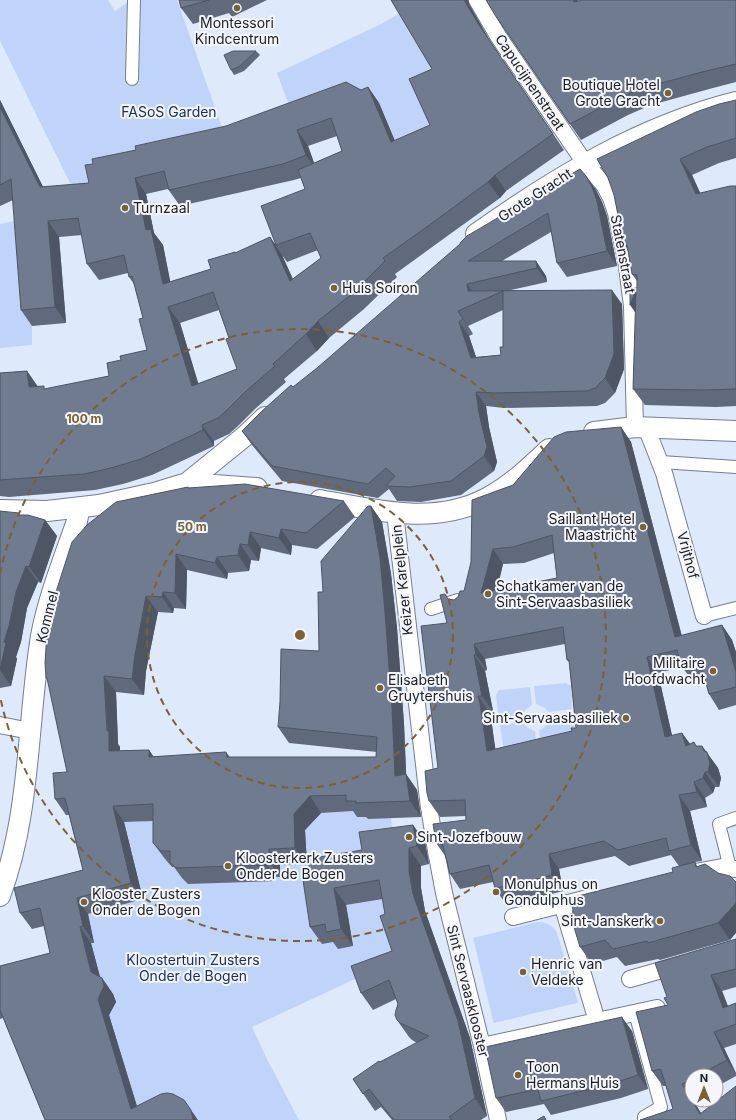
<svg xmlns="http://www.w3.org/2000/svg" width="736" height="1120" font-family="Inter,sans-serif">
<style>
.green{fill:#c0d4fa}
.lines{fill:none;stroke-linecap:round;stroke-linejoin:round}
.pedestrian-casing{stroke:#737e93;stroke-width:14}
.minor-casing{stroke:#737e93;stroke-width:18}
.tertiary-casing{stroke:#737e93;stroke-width:22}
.pedestrian{stroke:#fff;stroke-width:12}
.minor{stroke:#fff;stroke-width:16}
.tertiary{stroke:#fff;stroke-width:20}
.wall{fill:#606a7c;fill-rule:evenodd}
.shaded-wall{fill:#4e5665}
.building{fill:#707b90;stroke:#4e5665;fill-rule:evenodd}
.ring{fill:none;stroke:#7a6233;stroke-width:2;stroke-dasharray:7 5}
.poi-dot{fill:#7a6233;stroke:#f4f6fb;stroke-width:1.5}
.labels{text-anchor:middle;stroke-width:4;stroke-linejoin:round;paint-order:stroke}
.poi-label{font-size:14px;fill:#1b1f27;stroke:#f4f6fb;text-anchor:start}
.street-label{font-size:14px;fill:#1b1f27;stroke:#f4f6fb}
.park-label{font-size:14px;fill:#152f6b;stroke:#f4f6fb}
.centre{fill:#7a6233;stroke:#f4f6fb;stroke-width:2}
.ring-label{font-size:12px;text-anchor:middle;font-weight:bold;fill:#7a6233;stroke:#f4f6fb;stroke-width:4;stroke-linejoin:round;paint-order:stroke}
</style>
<rect width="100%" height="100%" fill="#dfe9fc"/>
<!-- green -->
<path class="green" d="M0 0H108L115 11 131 0H177L228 144 73 189 0 41Z
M400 13 444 85 441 141 402 158 379 103 295 122 277 73 381 24Z
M24 219 32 326V345L0 348V224Z
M567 684 571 686 572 709 548 712 545 708 536 704 534 686 567 683Z
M530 687 532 705 525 710 523 718 499 721 496 695 499 690Z
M573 713 575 735 541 748 539 730C545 728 549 723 549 717Z
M523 722 528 728 535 731 537 749 504 752 500 725Z
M357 811 367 817 391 818 393 835 346 905 391 898 400 958 252 1027 267 1059 299 1120H199L195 1116 137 1108 108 1010 91 943 94 942 84 915 143 899V897L124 822 164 820 165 860 183 867 275 881V877H280V865L307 864 305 824H311L315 819V813Z
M537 922C546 922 553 925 557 933L578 1002 577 1003 494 1023 493 1021 473 938Z"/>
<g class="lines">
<defs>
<path id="pedestrian" d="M132 79 134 0
M661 462 736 467
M431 609 458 600
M704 616 736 608
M730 868 719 824 736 818
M635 1013 661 1107 644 1117V1120"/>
<path id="minor" d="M477 0 498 36 585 163 604 185 611 198 616 213 626 259 632 306 635 427
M646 427 664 473 704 616
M395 513 429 808
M0 725 30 731
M430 813 437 857
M438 861 444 893 482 1046 498 1120
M690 873 722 867 736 869
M562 904 597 1021
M513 917 592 897
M630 979 679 965
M482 1046 657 1008"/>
<path id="tertiary" d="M476 234C556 177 641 126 736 102
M594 432 635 427 736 431
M187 483 245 436 265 417
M320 500C375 510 434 526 487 498 510 486 530 467 549 449
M0 510 47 511 99 505 154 493 187 483 257 488
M0 896C31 813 27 723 41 636 48 598 64 558 77 521L80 507"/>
</defs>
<!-- pedestrian casing -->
<use href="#pedestrian" class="pedestrian-casing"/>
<!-- minor casing -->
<use href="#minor" class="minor-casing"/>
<!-- tertiary casing -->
<use href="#tertiary" class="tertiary-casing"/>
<!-- pedestrian -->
<use href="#pedestrian" class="pedestrian"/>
<!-- minor -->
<use href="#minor" class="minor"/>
<!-- tertiary -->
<use href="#tertiary" class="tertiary"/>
</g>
<!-- wall -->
<path class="wall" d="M179 0H267L232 17 229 13 193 24 181 8Z
M468 0 469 4 490 41 564 150 506 191 500 198 446 237 395 274 397 277 364 309 329 338 317 351 284 379 286 382 256 408 237 427 229 434 214 441V446L152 475 123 484 95 490 9 497 0 496V373L27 371 38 387 46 389 109 376 121 360 147 350 143 318 134 284 129 277 128 273 99 280 87 264 82 235 59 237 66 323 32 326 21 310 13 200 0 206V100L43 187 89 183 93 164 136 150 361 90 368 87 379 103 395 141 430 125 432 69ZM337 136 342 151 314 163 308 146ZM301 178 305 189 275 244 270 237 236 253 235 252 211 269 170 282 163 245 154 233 146 194 168 189 180 206 294 180ZM318 250 321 258 293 279 282 255 287 262ZM219 310 229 338 237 369 198 384 180 323Z
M736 0V82L713 88 651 105 628 115 581 140 495 15 578 1Z
M256 51 260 55 244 71 234 75 231 70Z
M736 100V158L719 163 692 175 700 193 736 186V406L716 407 645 405 633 389 637 281 632 274 628 251 624 245 614 195Z
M586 176 596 190 602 202 607 216 617 266 567 277 557 263 551 232 502 261H536L546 276 547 282 511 290 622 304 624 369 615 393 605 403 597 406 504 408 486 406 489 427 497 462 494 471 461 495 421 502 397 501 389 489 378 498 282 481 252 445 242 431 293 387ZM503 310V347L501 355 476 357 469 336 473 334 468 326Z
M621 427 631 442 682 636 722 625 732 640 736 652V705L719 710 709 694 704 678 692 680 682 667 658 673 672 736 682 733 690 744 696 746H702L718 768 721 778 719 787H715L713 793 705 798 707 807 690 811 702 861 695 862 697 866 730 940 660 960 658 959 625 966 617 957 592 964 580 947 673 872 679 866 671 855 629 866 615 856 559 869 563 891 544 896V897L505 903 495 888 493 882 460 889 450 874 446 857 436 843 466 820V816L440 817 429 801 438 768 448 599 454 600 458 597 464 591 513 485ZM554 553 557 578 497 590 503 564 524 563ZM565 644 567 660 569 662 576 728 572 731 495 749 491 718 489 712 493 711 485 671 487 670 485 659Z
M188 487 189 488 344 501 355 517 317 549 292 545 291 555 261 548 259 561 251 560 249 571 228 573 227 579 187 570 186 609 174 608 173 613 158 612 146 671 144 695 116 692 118 744 120 747V751L149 750 153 756 230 757H376L377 752 289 743 278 727 319 651 323 592 371 506 382 522 391 574 397 628 404 724 406 774 417 790 421 817 368 819 366 817H357L353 811 321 813 305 830 307 864 280 865V877H275V881L188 884 182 878 174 867H172L165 859 153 843V821L124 822 143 899 88 914 94 943H91L100 977 102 978 113 994 116 1002 109 1015 137 1106 184 1100 45 1120 3 1018 0 1019V966L50 953 44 926 32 929 20 913 83 870 69 815H66L55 799 67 772 48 681 46 678Z
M0 511 45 520 57 536 41 583 38 582 27 608 21 642 16 657 17 659 11 686 0 688Z
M413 825 425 842 429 864 421 866V888L425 911 470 1038 487 1116 481 1120H392L381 1107 375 1111 353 1079 380 1062 417 1043 412 1040 409 1037 397 1020 398 1004 396 999 373 1010 361 993 392 951 383 899 346 905 353 946 338 949 333 942 322 944 310 927 311 878 362 850Z
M736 939V987L722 991 728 1006 736 1003V1044L724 1048 736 1073V1076L716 1087V1076H692V1100H693L701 1113 736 1120 673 1109 666 1086H663L652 1071 668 1005 667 997Z
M632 1031 648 1089 621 1098 551 1115 544 1104 506 1112 496 1098Z"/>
<!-- shaded-wall -->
<path class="shaded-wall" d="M464 0H468L469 4 490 41 564 150 479 25Z
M573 0H578L585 18 574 2Z
M368 87 379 103 402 158 391 142Z
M0 100 51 203 40 187 0 107Z
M297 130 308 146 317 171 306 155Z
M680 159 692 175 708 210 696 194Z
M495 175 506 191 500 198 488 182Z
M586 176 596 190 602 202 607 216 617 266 607 251Z
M135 178 146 194 154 233 163 245 174 300 163 284 146 230Z
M48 221 59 237 66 323 55 307Z
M270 237 282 255 301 298 290 281Z
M536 261 546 276 547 282 537 268Z
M467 284 477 298 468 291Z
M636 289 642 322 630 305Z
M612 290 622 304 624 369 615 393 605 378Z
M168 307 180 323 204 402 192 386Z
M458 311 468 326 473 334 463 319Z
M318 321 329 338 317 351 306 334Z
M459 322 469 336 481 372 471 358Z
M27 371 38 387H29Z
M476 392 486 406 489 427 497 462 494 471 484 456Z
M202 425 214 441V446L203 430Z
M621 427 631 442 686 653 675 637Z
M371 506 382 522 391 574 397 628 404 724 407 793 395 776Z
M45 520 57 536 41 583 29 567Z
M281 529 292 545 291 555 279 538Z
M250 532 261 548 259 561 248 545Z
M240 544 251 560 249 571 238 555Z
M493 549 503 564 492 608 481 593Z
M176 554 187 570 186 609 175 593Z
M217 557 228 573 227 579 215 563Z
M26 566 38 582 27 608 21 642 16 657 17 659 11 686 0 670 4 642 16 592Z
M163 592 174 608 173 613 162 597Z
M146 596 158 612 146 671 144 695 132 679 135 655Z
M722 625 732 640 736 652V672Z
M474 644 485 659 487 670 476 655Z
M474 655 485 671 493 711 482 696Z
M647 657 658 673 676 753 665 737Z
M104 676 116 692 118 744 120 747V768L109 751Z
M478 696 489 712 491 718 498 767 487 751Z
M682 733 693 748 686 746Z
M702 746 718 768 721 778 719 787 708 772 704 751Z
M149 750 160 766 149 757Z
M226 752 238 768 227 757Z
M705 772 715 787 713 793 703 778Z
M406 774 417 790 421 817 410 801Z
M694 782 705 798 707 807 697 792Z
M679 795 690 811 702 861 691 845Z
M310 796 321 813 305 830 307 864 295 848 294 814Z
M113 806 124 822 143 899 131 883Z
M413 825 425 842 429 864 417 846Z
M409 848 421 866V888L425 911 470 1038 487 1116 475 1098 413 894 409 871Z
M269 849 280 865V877L269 861Z
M549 854 559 869 563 891 552 875Z
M264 861 275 877V881L264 865Z
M533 880 544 896V897L533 882Z
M334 888 346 905 353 946 341 929Z
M77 898 88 914 94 943 83 926Z
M736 902V933L730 940 718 923Z
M80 927 91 943 103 988 91 972Z
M711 975 722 991 734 1023 723 1008Z
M102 978 113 994 116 1002 109 1015 141 1120 131 1109 98 999Z
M622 1017 632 1031 648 1089 638 1075Z
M714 1032 724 1048 736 1074 727 1060Z
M682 1084 692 1098V1100H693L705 1120 700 1114Z
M191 1110 198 1120H193Z"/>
<!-- building -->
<path class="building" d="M179 0H209L181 8Z
M391 0H464L479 25 553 134 495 175 488 182 435 221 383 258 385 261 353 293 318 321 306 334 273 364 275 366 245 392 226 411 218 418 202 425 203 430 141 459 111 468 84 474 0 480V373L27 371 29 387 44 386V389L109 376 107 363 121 360 120 356 147 350 139 319 143 318 132 276 129 277 124 255 87 264 78 218 48 221 55 307 21 310 11 179 0 185V107L40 187 89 183 85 165 93 164 92 159 136 150 135 146 226 126 346 82 361 90 368 87 391 142 430 125 409 79 432 69ZM331 118 342 151 298 170 305 189 261 206 276 245 310 233 321 258 290 281 270 237 235 253V252L208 260 211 269 163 284 151 229 146 230 135 178 164 171 169 190 283 164 306 155 297 130ZM213 292 229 338 226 339 237 369 192 386 168 307Z
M486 0H573L574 2 582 0H736V64L702 72 639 89 617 99 570 124 495 15Z
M233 51H256L240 66 231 70 224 55Z
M736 100V138L707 147 680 159 696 194 730 186H736V389L704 390 633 389 636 289 630 305V288H637V275L632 274 627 245H624L614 195 608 178 597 159 696 112 719 104Z
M580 169 586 176 592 187 597 201 607 251 557 263 548 213 468 261H536L537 268 467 284 468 291 612 290 614 354 605 378 595 388 587 391 494 393 476 392 479 413 487 447 484 456 451 481 410 487 386 486 395 476 386 468 368 484 272 466 242 431 262 411 291 385 293 387 317 368 460 244V243L467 236ZM503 291V347H500L501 355 471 358 459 322 463 319 458 311Z
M621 427 675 637 722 625 736 672V687L709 694 700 661 681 665 677 650 647 657 665 737 682 733 686 746 694 742 696 746H702L704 751 707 752 710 763 708 772H705L703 778 694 782 697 792 679 795 691 845 669 851 666 838 618 850 604 841 549 854 552 875 533 880V882L495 888 489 865 450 874 442 842 436 843V842L433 824 466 820 465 800 429 801 427 793 425 771 438 768 421 626 447 623 440 595 445 594 448 599 454 600 458 597 460 591H464L471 562 472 500 513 485 554 437 566 432ZM552 535 557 578 481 593 493 549 513 547ZM563 627 567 660H569L576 728H571L572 731 487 751 480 703 478 696H482L474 655H476L474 644Z
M245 484 344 501 306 533 281 529 279 538 250 532 248 545 240 544 238 555 217 557 215 563 176 554 175 593 163 592 162 597 146 596 135 655 132 679 104 676 107 731H109V751L149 750V757L226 752 227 757H376L377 737 278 727 280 702 281 649 319 651 318 592H323L321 561 368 506H371L380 558 385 612 392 708 395 776 406 774 410 801 356 803V801H346V795L310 796 294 814 295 848 269 849V861H264V865L176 868 170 862V851H161L153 843V804L113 806 131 883 77 898 83 926 80 927 91 972 102 978 104 986 98 999 131 1109 161 1094 167 1093 173 1094 184 1100 191 1110 193 1120H45L0 1010V966L50 953 40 908 20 913 14 888 83 870 65 798 55 799 53 773 67 772 47 678H46L45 663 48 617 72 542 87 525 116 502 188 487V488Z
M0 511 19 513 18 515H28L45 520 29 567 26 566 16 592 9 626 4 642 6 643 0 670Z
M413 825 417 846 409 848V871L413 894 458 1021 475 1098 449 1117 452 1120H394L369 1089 363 1094 353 1079 379 1061 380 1062 429 1036 400 1023 397 1020 395 1015 396 1010 398 1004 389 980 361 993 351 966 392 951 380 916 385 914 379 880 334 888 341 929 326 932 325 924 310 927 303 880 311 878 308 859 362 850 359 832Z
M695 862 696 867 705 864 718 873 730 876 736 882V903L718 923 648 943 647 941 613 949 605 940 580 947 570 914 573 913V910L570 898 673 872 672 868Z
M736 939V969L711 975 723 1008 736 1003V1024L714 1032 727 1060 697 1076H692V1079L682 1084 700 1114 736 1086V1120H640L673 1109 661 1070 660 1069 652 1071 636 1012 668 1005 664 998 667 997 655 963Z
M622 1017 638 1075 611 1084 541 1101 538 1089 496 1098 485 1047Z
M544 1116 546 1120H537Z"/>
<!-- distance rings -->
<g class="ring">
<circle cx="300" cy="635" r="153"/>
<path d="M0 574A306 306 0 1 1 0 696"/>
</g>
<!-- markers -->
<g class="poi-dot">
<circle cx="237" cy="8" r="4"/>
<circle cx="668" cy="93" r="4"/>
<circle cx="125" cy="208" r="4"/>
<circle cx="334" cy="288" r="4"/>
<circle cx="643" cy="527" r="4"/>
<circle cx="488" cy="594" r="4"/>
<circle cx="713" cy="671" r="4"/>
<circle cx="380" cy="688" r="4"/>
<circle cx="626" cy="718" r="4"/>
<circle cx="409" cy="837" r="4"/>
<circle cx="228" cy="866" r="4"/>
<circle cx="496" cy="892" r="4"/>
<circle cx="84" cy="902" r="4"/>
<circle cx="660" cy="921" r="4"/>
<circle cx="523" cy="972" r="4"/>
<circle cx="518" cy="1075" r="4"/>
</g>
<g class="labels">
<!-- poi labels -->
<g class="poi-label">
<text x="237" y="28" text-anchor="middle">Montessori<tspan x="237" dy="16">Kindcentrum</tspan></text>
<text x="660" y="90" text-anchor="end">Boutique Hotel<tspan x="660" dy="16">Grote Gracht</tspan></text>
<text x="133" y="213">Turnzaal</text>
<text x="342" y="293">Huis Soiron</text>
<text x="635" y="524" text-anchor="end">Saillant Hotel<tspan x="635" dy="16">Maastricht</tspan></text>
<text x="496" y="591">Schatkamer van de<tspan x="496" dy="16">Sint-Servaasbasiliek</tspan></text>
<text x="705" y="668" text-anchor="end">Militaire<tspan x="705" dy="16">Hoofdwacht</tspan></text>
<text x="388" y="685">Elisabeth<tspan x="388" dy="16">Gruytershuis</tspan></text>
<text x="618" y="723" text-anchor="end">Sint-Servaasbasiliek</text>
<text x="417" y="842">Sint-Jozefbouw</text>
<text x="236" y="863">Kloosterkerk Zusters<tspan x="236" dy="16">Onder de Bogen</tspan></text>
<text x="504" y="889">Monulphus on<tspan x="504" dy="16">Gondulphus</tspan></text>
<text x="92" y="899">Klooster Zusters<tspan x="92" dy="16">Onder de Bogen</tspan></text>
<text x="652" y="926" text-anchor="end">Sint-Janskerk</text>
<text x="531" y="969">Henric van<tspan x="531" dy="16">Veldeke</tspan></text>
<text x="526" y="1072">Toon<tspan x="526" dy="16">Hermans Huis</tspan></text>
</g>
<!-- street labels -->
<g class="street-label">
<text transform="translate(530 82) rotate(56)" y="5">Capucijnenstraat</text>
<text transform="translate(535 195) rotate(-33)" y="5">Grote Gracht</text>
<text transform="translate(623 254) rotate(79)" y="5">Statenstraat</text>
<text transform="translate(688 555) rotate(75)" y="5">Vrijthof</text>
<text transform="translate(402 580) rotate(-96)" y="5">Keizer Karelplein</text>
<text transform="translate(47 617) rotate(-76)" y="5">Kommel</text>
<text transform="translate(468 991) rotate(76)" y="5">Sint Servaasklooster</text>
</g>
<!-- park labels -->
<g class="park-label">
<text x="169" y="117">FASoS Garden</text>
<text x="193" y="965">Kloostertuin Zusters<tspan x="193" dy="16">Onder de Bogen</tspan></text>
</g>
</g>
<circle cx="300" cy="635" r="6" class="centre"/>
<g class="ring-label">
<text x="84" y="423">100 m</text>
<text x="192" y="531">50 m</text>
</g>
<!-- north arrow -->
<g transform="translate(704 1088)"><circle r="19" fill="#f4f6fb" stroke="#9da0a6"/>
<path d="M0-3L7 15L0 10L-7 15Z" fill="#7a6233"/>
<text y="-6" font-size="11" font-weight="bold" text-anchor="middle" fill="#1b1f27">N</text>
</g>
</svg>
